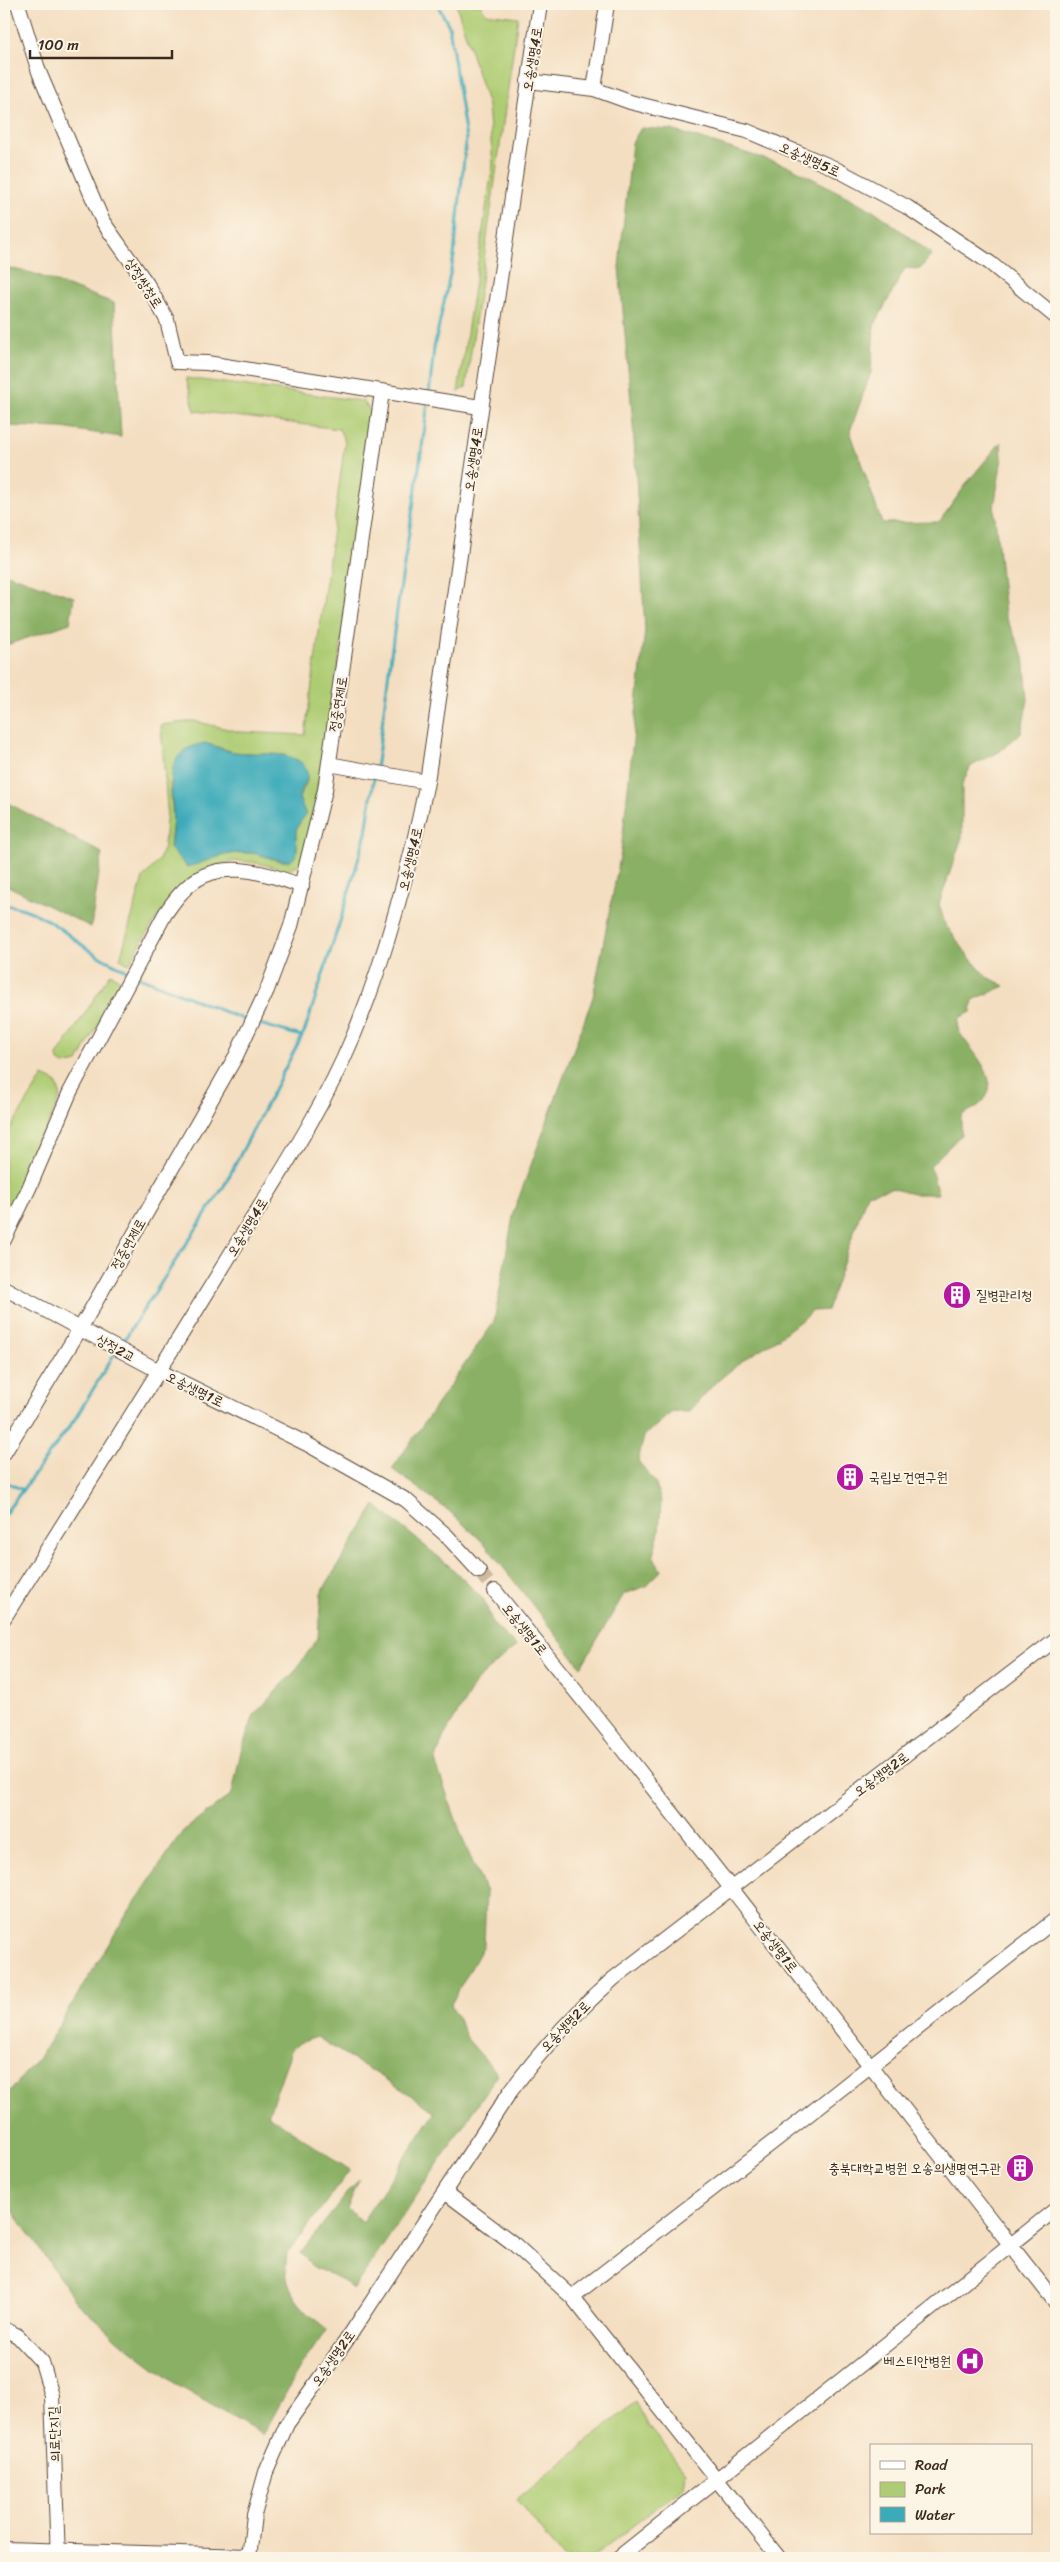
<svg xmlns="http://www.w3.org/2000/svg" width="1060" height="2562" font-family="Sriracha,'Poor Story',sans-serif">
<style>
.green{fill:#aecc73;stroke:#747b48;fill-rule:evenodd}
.forest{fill:#8ab065;stroke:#626d42}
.water{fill:#3baab9;stroke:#3b6a6c}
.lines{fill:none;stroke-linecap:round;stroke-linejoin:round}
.stream{stroke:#3baab9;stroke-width:3}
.minor-tunnel{stroke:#cfbaa0;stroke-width:14;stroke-dasharray:14 7;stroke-linecap:butt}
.minor-casing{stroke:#574536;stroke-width:16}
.minor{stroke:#fff;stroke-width:14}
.labels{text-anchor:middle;stroke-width:4;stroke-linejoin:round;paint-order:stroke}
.street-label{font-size:14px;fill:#3b2a1e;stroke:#fcf5e5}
.poi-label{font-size:14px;fill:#3b2a1e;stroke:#fcf5e5;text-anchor:start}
</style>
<rect width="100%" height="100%" fill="#fcf5e5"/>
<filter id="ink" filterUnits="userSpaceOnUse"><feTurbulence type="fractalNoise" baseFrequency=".02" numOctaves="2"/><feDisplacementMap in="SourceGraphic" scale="10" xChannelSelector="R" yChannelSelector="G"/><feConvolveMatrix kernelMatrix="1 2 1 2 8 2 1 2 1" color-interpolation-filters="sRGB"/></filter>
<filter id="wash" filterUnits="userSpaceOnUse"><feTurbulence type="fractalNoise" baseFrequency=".0096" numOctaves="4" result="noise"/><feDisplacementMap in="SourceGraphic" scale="20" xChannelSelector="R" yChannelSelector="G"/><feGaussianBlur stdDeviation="1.12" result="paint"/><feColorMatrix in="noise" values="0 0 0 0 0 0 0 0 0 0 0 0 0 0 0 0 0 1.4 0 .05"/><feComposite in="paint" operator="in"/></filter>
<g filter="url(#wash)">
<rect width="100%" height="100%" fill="#f4dec1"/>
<!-- green -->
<path class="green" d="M456 4H481L485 13 518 17 466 387 458 392 493 164 488 106Z
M186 378 363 401 373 414 328 739 302 863 286 871C269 866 248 859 229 862 179 872 153 923 129 964L120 959 143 878 159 860 164 846 167 808 161 725 194 721 240 732 305 735 345 442 339 429 195 411ZM205 743 234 752 285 755 308 780 299 798 306 815C302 819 297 826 296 831 295 841 301 853 291 860 285 865 266 856 258 854 236 850 215 855 195 865L170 848 173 818 170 784Z
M111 973 121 981 78 1062 64 1065 58 1061 57 1056Z
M43 1076 56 1082 61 1096 4 1221V1139Z
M636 2402 648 2425 685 2471 683 2487 591 2558H563L517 2500Z"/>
<!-- forest -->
<path class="forest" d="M641 128 672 130 791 167 876 212 932 254 920 269 905 268 874 326 871 372 850 431 882 523 939 522 970 479 1001 442 1002 458 994 507 1005 615 1024 657 1028 700 1021 733 999 752 971 766 962 784V837L939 904 945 924 970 958 986 976 1005 986 973 1000 971 1012 959 1018 958 1030C971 1052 1007 1082 979 1105 974 1109 967 1112 961 1115V1135L930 1166 938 1194H913L891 1188 867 1194 827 1310 813 1311 777 1339 742 1361 714 1384 689 1412 673 1411 644 1436 638 1461 655 1482 661 1501 659 1532 653 1555 661 1571 646 1586 624 1594 581 1667 485 1544 449 1511 392 1469 494 1322 514 1211 593 997 621 852 645 630 633 424 619 267 632 143Z
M4 267 32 273 114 303 121 437 62 428 4 426Z
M4 573 74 597 70 623 4 646Z
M4 801 102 853 91 927 4 884Z
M375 1505 452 1568 484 1600 493 1624 516 1646 478 1679 443 1738 435 1761 465 1845 486 1892 484 1945 451 2004 468 2040 498 2074 354 2289 339 2278 315 2268 300 2253 359 2179 347 2209 362 2222 435 2112C397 2084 357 2063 317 2037L299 2043 291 2051 268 2115 350 2170 287 2254C281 2290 301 2309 327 2329L299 2369 263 2435 177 2385 122 2343 77 2303 4 2198V2099L42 2053 127 1914 183 1831 232 1794 241 1751 254 1715 295 1671 318 1638 321 1593Z"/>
<!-- water -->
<path class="water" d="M205 743C214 746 224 750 234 752 253 755 298 749 306 769 311 780 301 787 299 798L306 815C302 819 297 826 296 831 295 841 300 849 294 858 288 866 262 854 251 853 225 851 210 861 187 867L170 848C171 838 173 827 173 817 173 785 161 750 205 743Z"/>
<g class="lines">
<!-- stream -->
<path class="stream" d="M429 395 434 348 454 256 466 139 449 26 437 4
M376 769C384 716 389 664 397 611 407 541 420 472 428 401
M4 905C38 907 65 933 92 952 104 960 117 965 130 972
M137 976 247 1021
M256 1023 301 1036
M120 1346 224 1186 305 1030 343 912 366 833 374 777
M4 1481 23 1490
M4 1515 75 1419 115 1353"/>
</g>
</g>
<g filter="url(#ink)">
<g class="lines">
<!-- minor-tunnel -->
<path class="minor-tunnel" d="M479 1571 495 1591"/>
<defs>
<path id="minor" d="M18 4 39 72 103 222 147 284 167 320 177 362 207 363 480 407
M528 81 594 89 630 102 747 131 832 167 907 207 990 263 1056 317
M594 89 607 4
M329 764 427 782
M4 1240 29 1188 70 1092 165 914C170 907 175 899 182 892 215 855 263 872 302 886
M4 1288 159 1371 307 1444 406 1500 446 1535 479 1571
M4 1453 80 1329 236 1056 267 990 291 926 325 790 382 392
M495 1591 619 1745 1056 2303
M4 1618C79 1499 154 1380 227 1260 271 1187 320 1116 353 1037 387 955 409 870 427 782L540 4
M445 2192 514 2244 572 2297 779 2558
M572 2297 799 2122 1056 1919
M4 2329 18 2336 42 2362 52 2396 58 2558
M4 2549 249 2556
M249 2558 254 2515 266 2472 287 2424 346 2341 510 2092C541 2050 574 2014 613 1979L1056 1639
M618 2558 1056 2209"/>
</defs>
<!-- minor casing -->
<use href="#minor" class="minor-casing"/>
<!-- minor -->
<use href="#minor" class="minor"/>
</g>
</g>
<!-- icons -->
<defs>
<symbol id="building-disc" viewBox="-11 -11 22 22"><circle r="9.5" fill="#b5179e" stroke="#fcf5e5"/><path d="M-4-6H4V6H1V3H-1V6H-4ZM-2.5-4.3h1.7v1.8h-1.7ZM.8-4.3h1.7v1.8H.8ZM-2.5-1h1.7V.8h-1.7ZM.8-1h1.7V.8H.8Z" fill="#fff"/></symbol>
<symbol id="hospital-disc" viewBox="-11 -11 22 22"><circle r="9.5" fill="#b5179e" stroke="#fcf5e5"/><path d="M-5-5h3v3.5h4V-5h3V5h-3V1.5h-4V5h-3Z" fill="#fff"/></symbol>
</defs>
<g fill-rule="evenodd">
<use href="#building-disc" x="941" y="1279" width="32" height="32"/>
<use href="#building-disc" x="834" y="1461" width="32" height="32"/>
<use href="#building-disc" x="1004" y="2152" width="32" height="32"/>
<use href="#hospital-disc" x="954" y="2345" width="32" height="32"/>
</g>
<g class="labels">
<!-- street labels -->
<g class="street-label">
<text transform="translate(532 59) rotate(-81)" y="5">오송생명4로</text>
<text transform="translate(810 159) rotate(24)" y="5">오송생명5로</text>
<text transform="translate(144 283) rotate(57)" y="5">상정쌍청로</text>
<text transform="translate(473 459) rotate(-82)" y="5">오송생명4로</text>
<text transform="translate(338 704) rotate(-81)" y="5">정중연제로</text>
<text transform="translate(410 859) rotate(-77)" y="5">오송생명4로</text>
<text transform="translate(247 1227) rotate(-59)" y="5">오송생명4로</text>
<text transform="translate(128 1244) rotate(-61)" y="5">정중연제로</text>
<text transform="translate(116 1348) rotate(29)" y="5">상정2교</text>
<text transform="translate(195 1389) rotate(26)" y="5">오송생명1로</text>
<text transform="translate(525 1629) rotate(51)" y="5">오송생명1로</text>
<text transform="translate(881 1774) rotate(-37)" y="5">오송생명2로</text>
<text transform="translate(776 1946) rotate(52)" y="5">오송생명1로</text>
<text transform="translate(565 2026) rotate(-46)" y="5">오송생명2로</text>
<text transform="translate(333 2358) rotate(-55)" y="5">오송생명2로</text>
<text transform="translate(54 2434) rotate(-92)" y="5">의료단지길</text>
</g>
<!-- poi labels -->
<g class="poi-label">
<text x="976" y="1300">질병관리청</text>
<text x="869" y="1482">국립보건연구원</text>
<text x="1001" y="2173" text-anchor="end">충북대학교병원 오송의생명연구관</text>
<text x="951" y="2366" text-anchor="end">베스티안병원</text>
</g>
</g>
<!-- margin -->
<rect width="1060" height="2562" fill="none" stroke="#fcf5e5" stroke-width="20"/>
<!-- legend -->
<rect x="870" y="2444" width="162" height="90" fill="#fcf5e5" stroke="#afa495"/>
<rect x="880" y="2461" width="25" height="8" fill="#ffffff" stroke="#afa495"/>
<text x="915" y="2470" font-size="15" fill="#3b2a1e">Road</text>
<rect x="880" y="2482" width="25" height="15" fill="#aecc73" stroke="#afa495"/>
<text x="915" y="2494" font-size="15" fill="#3b2a1e">Park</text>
<rect x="880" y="2507" width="25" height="15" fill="#3baab9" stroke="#afa495"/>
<text x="915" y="2520" font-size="15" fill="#3b2a1e">Water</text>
<!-- scale -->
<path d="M30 50v8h142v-8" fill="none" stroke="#3b2a1e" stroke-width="2.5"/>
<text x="38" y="50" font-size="15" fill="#3b2a1e" stroke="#fcf5e5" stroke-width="4" paint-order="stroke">100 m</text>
</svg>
